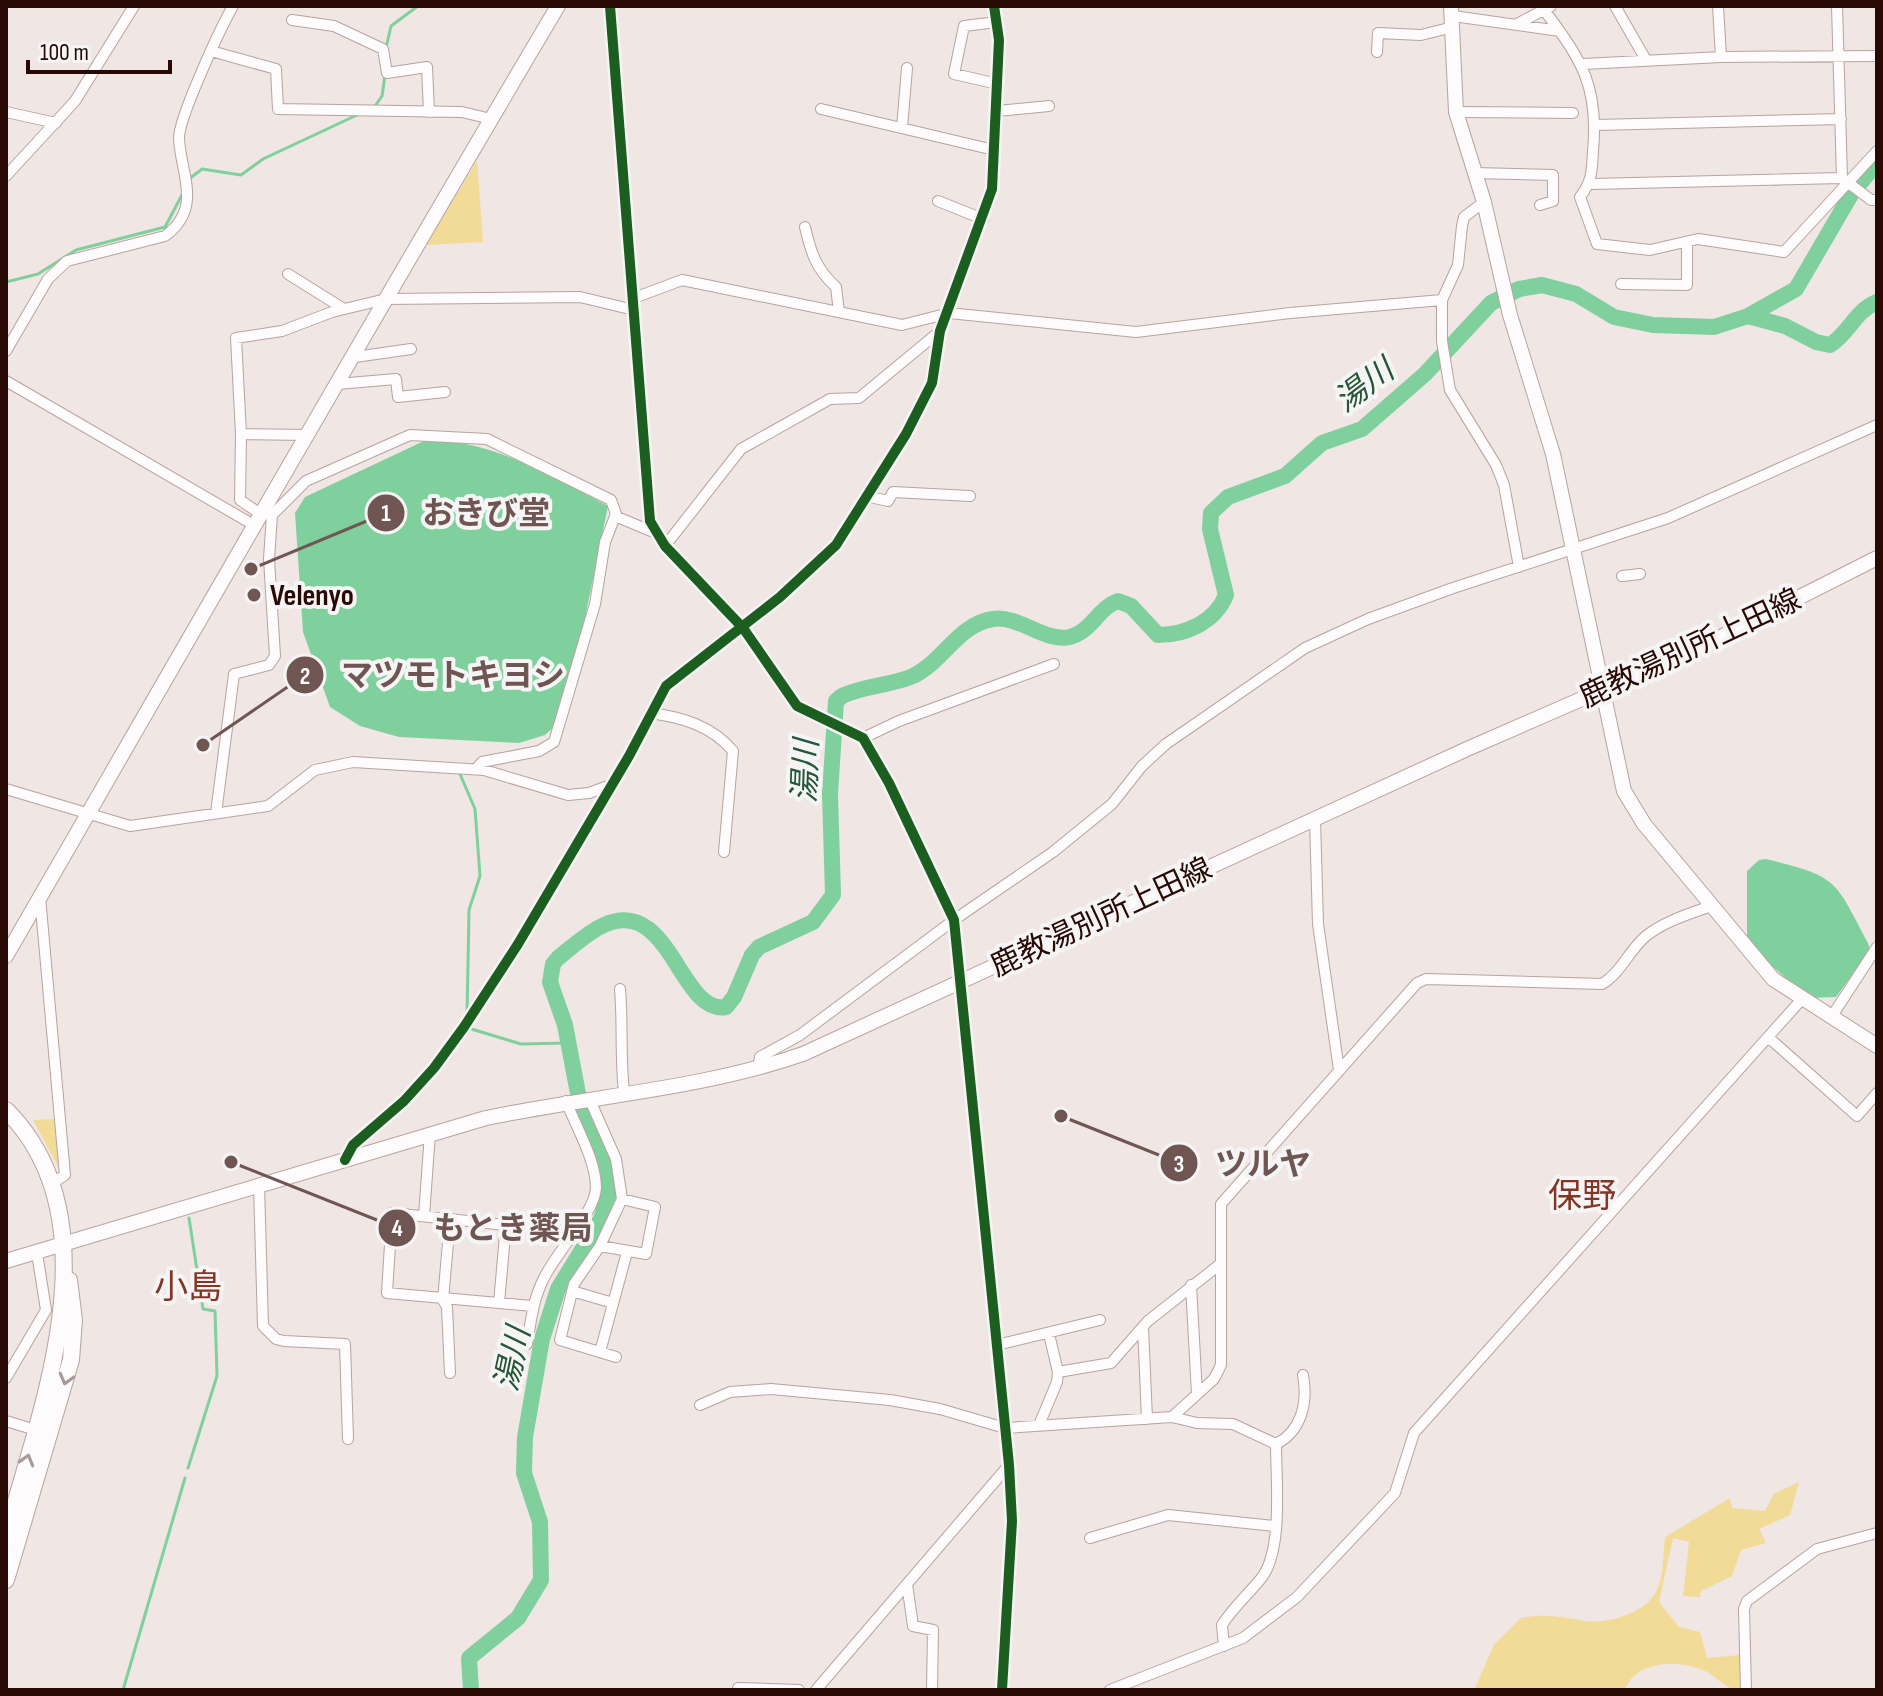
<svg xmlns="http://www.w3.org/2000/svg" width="1883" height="1696" font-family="'Sofia Sans Condensed','Noto Sans JP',sans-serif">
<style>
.green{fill:#f2da97}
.water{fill:#80d09d}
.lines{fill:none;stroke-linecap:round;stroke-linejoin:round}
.stream{stroke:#80d09d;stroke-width:3}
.river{stroke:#80d09d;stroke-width:16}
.street-casing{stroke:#b7a39f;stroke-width:12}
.secondary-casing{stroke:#b7a39f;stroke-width:16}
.primary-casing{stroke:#b7a39f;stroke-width:18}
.street{stroke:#fdfbfb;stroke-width:10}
.secondary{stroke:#fdfbfb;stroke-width:14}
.primary{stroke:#fdfbfb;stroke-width:16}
.cycleway-casing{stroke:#f5f5f5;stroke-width:15}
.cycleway{stroke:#1b5e20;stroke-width:10}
.oneway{stroke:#a89a98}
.poi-dot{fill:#6f5652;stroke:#f5f5f5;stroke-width:3}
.labels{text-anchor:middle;stroke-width:8;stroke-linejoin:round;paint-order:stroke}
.poi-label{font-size:30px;font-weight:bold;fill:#290904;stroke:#f5f5f5;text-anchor:start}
.street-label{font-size:30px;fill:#290904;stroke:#f5f5f5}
.water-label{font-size:32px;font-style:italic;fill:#265537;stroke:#f5f5f5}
.quarter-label{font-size:34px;fill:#833626;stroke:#f5f5f5}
.leader{fill:none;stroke:#6f5652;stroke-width:3}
.callout-dot{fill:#6f5652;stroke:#f5f5f5;stroke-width:3}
.mark-label{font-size:24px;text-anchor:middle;font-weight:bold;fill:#fff}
.callout-label{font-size:32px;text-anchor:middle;font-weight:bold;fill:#6f5652;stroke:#f5f5f5;stroke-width:8;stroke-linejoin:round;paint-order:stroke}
</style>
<rect width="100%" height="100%" fill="#f0e6e4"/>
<!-- green -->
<path class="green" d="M477 161 483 242 426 245Z
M56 1119 60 1170 33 1120Z
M1799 1482 1790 1515 1759 1529 1766 1543 1741 1550 1732 1576 1701 1591 1700 1597 1683 1596 1689 1542 1673 1538 1659 1602 1679 1627 1700 1632 1707 1658 1740 1655 1741 1690C1724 1690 1718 1676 1703 1670 1678 1660 1635 1660 1625 1690H1474L1494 1645 1521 1618C1570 1608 1587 1636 1637 1610 1646 1605 1655 1597 1658 1587 1664 1573 1663 1553 1665 1537L1730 1498 1732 1508 1765 1511 1774 1494Z"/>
<!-- water -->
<path class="water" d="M426 440C494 440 550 476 608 506L575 666 553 728 545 735 519 743 399 737 360 726 330 707 303 632 295 513 305 497Z
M1766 859C1839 877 1834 879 1868 943L1870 950 1836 997 1809 998 1765 960 1747 936V871L1759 860Z"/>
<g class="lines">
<!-- stream -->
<path class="stream" d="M386 48 391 26 418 6
M375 106 382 96 385 75
M189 179 202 169 241 175 263 159 357 115
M6 282 38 274 76 250 165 227 183 193
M460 774 475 809 480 876 469 910 467 1016
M468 1028 521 1044 568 1043
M188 1468 217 1376 215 1311 203 1309 189 1218
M123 1690 185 1478"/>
<!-- river -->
<path class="river" d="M1748 316 1785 326 1816 342 1830 345C1849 333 1855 311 1877 302
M471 1690 469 1658 518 1618 541 1580 540 1522 524 1473 525 1437 542 1339 558 1289 601 1219 609 1193 606 1167 580 1104 565 1025 550 982 553 964 558 958C572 947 588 932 604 925 670 895 680 1015 726 1007L734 997 752 955 759 947 813 922 833 895 830 794 836 701 842 696C865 685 890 686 913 676 943 662 958 624 993 619 1019 615 1046 643 1070 637 1092 631 1098 608 1118 601L1131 606 1158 635C1186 635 1215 622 1226 595L1210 529 1211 513 1228 497 1285 476 1322 443 1362 429 1425 374 1491 303 1519 289 1542 285 1576 294 1614 317 1653 325 1714 327 1748 316 1796 289 1852 193 1877 163"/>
<defs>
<path id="street" d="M610 6 650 521 665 546 743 628 797 706 863 738 889 783 954 920 1009 1465 1012 1521 1002 1690
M1615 6 1646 60
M1718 6 1721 57
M1837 6 1842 178 1871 200H1877
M1544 10C1582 60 1599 87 1593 151 1592 170 1592 182 1580 197L1597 244 1650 250 1698 239 1784 252 1877 151
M1453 16 1560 31
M292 20 334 26 383 49 387 73 427 67 429 112
M997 22 964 26 954 74 998 84
M1517 24 1551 6
M211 51 276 69 278 109 462 112 491 119
M1377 52 1378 33 1421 35 1453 27
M1583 64 1721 57 1877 56
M821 109 994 150
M997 111 1049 106
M6 112 56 123
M1456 112 1573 113
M1596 125 1841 119
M902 128 907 68
M1474 173 1553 175V201L1540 205
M6 176 75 101 134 6
M1591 184 1842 178
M938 201 983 219
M1484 202 1464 217 1462 226 1458 265 1442 300V341L1450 390 1496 465 1504 485 1519 567
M805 227C811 253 816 269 836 287L839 312
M288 274 344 309
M1621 284 1687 285V243
M634 298 682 280 902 325 949 313 1136 332 1290 313 1442 300
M6 351 48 279 67 261 165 236C203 208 181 175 179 139 178 119 221 27 233 6
M355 357 411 349
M6 381 252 524
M337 384 396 379 398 397 445 392
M307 435 241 434 236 338 282 331 332 312 386 299 580 297 634 310
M866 496 888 501 893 492 970 496
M272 515 306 481 410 435 487 439 611 500 616 514 605 542 595 604 554 742 539 751 482 762 476 769
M615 516 658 534
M665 546 741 449 830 399 859 398 940 331
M1622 576 1640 574
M650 713C682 717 712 726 733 751L724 852
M863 738 899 721 1054 664
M6 789 130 826 268 806 315 770 353 762 484 770 568 795 589 793 611 785
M216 813 234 674 269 665 275 656 269 559 272 515 259 513 240 500 241 434
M1315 819 1318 924 1339 1070
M40 897 65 1175 51 1184
M620 989C623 1025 620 1056 624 1092
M1832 1016 1877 947
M1768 1037 1857 1116 1877 1093
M758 1069 760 1057 800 1035 954 920 1053 852 1112 804 1142 766 1166 744 1305 648 1368 619 1453 588 1668 518 1877 425
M589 1098 616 1159 622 1199 600 1246 574 1284 560 1340 616 1357
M345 1160 353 1145 404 1101 434 1068 464 1027 518 944 629 756 666 686 780 597 836 545 906 434 932 383 940 331 992 189 999 40 994 6
M259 1185 263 1326 276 1339 284 1341 345 1344 348 1439
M424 1216 430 1133
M450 1220 443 1300 447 1307 450 1373
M600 1246 646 1254 655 1207 622 1199
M1191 1285 1197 1394
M572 1291 613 1303
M499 1303 506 1224
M532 1306 387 1293 392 1213 571 1232
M1143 1327 1147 1419
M1049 1334 1058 1372
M527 1344C531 1321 533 1299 544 1278 556 1253 595 1212 596 1188 596 1160 576 1127 566 1101
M997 1345 1100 1320
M600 1352 627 1252
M6 1378 46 1310 37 1253
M700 1405 730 1392 771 1389 890 1400 940 1409 1005 1428 1172 1417 1197 1423 1233 1424 1276 1444C1276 1479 1283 1546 1263 1576 1250 1593 1234 1606 1222 1625L1224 1646
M1172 1417 1214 1379 1221 1365V1204L1417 983 1426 979 1602 984C1621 973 1629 950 1646 936 1665 921 1689 914 1711 906
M6 1421 39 1431
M1039 1425 1057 1382 1058 1372 1111 1363 1148 1321 1219 1265
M1276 1444C1302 1431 1308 1402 1303 1375
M1090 1538 1168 1515 1275 1526
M907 1584 913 1626 933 1630 932 1690
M738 1688 799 1690
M816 1690 1009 1465
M1110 1690 1243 1638 1297 1597 1395 1493 1414 1433 1802 999
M1746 1690 1744 1609 1747 1601 1817 1549 1877 1533"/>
<path id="secondary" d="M1451 6 1456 112 1484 202 1510 315 1553 454 1624 791 1644 824 1773 979 1877 1046
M6 956C189 639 371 321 558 6
M6 1261 486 1118C591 1096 702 1089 803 1054L1467 749 1703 646 1877 558"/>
<path id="primary" d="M6 1110C117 1220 40 1410 6 1536
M6 1580 71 1360 74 1320 69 1280"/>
</defs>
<!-- street casing -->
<use href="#street" class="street-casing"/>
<!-- secondary casing -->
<use href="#secondary" class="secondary-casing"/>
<!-- primary casing -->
<use href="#primary" class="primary-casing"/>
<!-- street -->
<use href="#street" class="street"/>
<!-- secondary -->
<use href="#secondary" class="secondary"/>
<!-- primary -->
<use href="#primary" class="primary"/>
<defs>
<path id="cycleway" d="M610 6 650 521 665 546 743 628 797 706 863 738 889 783 954 920 1009 1465 1012 1521 1002 1690
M345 1160 353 1145 404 1101 434 1068 464 1027 518 944 629 756 666 686 780 597 836 545 906 434 932 383 940 331 992 189 999 40 994 6"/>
</defs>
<!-- cycleway casing -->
<use href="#cycleway" class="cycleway-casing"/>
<!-- cycleway -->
<use href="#cycleway" class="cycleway"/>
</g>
<!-- one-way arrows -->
<defs><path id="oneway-chevron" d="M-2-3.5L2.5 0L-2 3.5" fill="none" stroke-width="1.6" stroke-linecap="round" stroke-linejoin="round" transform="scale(2)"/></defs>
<g class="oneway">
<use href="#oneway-chevron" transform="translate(66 1379) rotate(105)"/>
<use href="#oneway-chevron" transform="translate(27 1460) rotate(-74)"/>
</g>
<!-- markers -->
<circle class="poi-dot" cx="254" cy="595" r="8"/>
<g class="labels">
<!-- poi labels -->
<g class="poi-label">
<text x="270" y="605">Velenyo</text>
</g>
<!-- street labels -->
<g class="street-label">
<text transform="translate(1690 648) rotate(-25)" y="10">鹿教湯別所上田線</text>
<text transform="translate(1101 917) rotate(-25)" y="10">鹿教湯別所上田線</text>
</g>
<!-- water labels -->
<g class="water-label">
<text transform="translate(1364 385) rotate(-37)" y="11">湯川</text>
<text transform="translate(805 771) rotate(-88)" y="11">湯川</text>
<text transform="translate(512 1359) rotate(-78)" y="11">湯川</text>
</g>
<!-- quarter labels -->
<g class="quarter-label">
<text x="1582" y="1207">保野</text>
<text x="188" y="1298">小島</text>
</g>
</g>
<!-- callouts -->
<path class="leader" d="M251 569L386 513M203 745L305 675M1061 1116L1179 1163M231 1162L397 1228"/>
<g class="callout-dot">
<circle cx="251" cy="569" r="8"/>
<circle cx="203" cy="745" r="8"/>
<circle cx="1061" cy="1116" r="8"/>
<circle cx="231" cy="1162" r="8"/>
<circle cx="386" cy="513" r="20"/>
<circle cx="305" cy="675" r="20"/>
<circle cx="1179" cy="1163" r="20"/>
<circle cx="397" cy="1228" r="20"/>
</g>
<g class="mark-label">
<text x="386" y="521">1</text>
<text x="305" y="684">2</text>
<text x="1179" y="1172">3</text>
<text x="397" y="1236">4</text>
</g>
<g class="callout-label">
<text x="486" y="524">おきび堂</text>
<text x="453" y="686">マツモトキヨシ</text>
<text x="1263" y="1175">ツルヤ</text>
<text x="513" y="1239">もとき薬局</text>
</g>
<!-- border -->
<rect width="1883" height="1696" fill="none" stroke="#290904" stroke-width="16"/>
<!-- scale -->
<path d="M28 60v12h142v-12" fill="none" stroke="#290904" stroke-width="4"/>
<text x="40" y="60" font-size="24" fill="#290904" stroke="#f5f5f5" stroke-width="6" paint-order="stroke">100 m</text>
</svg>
